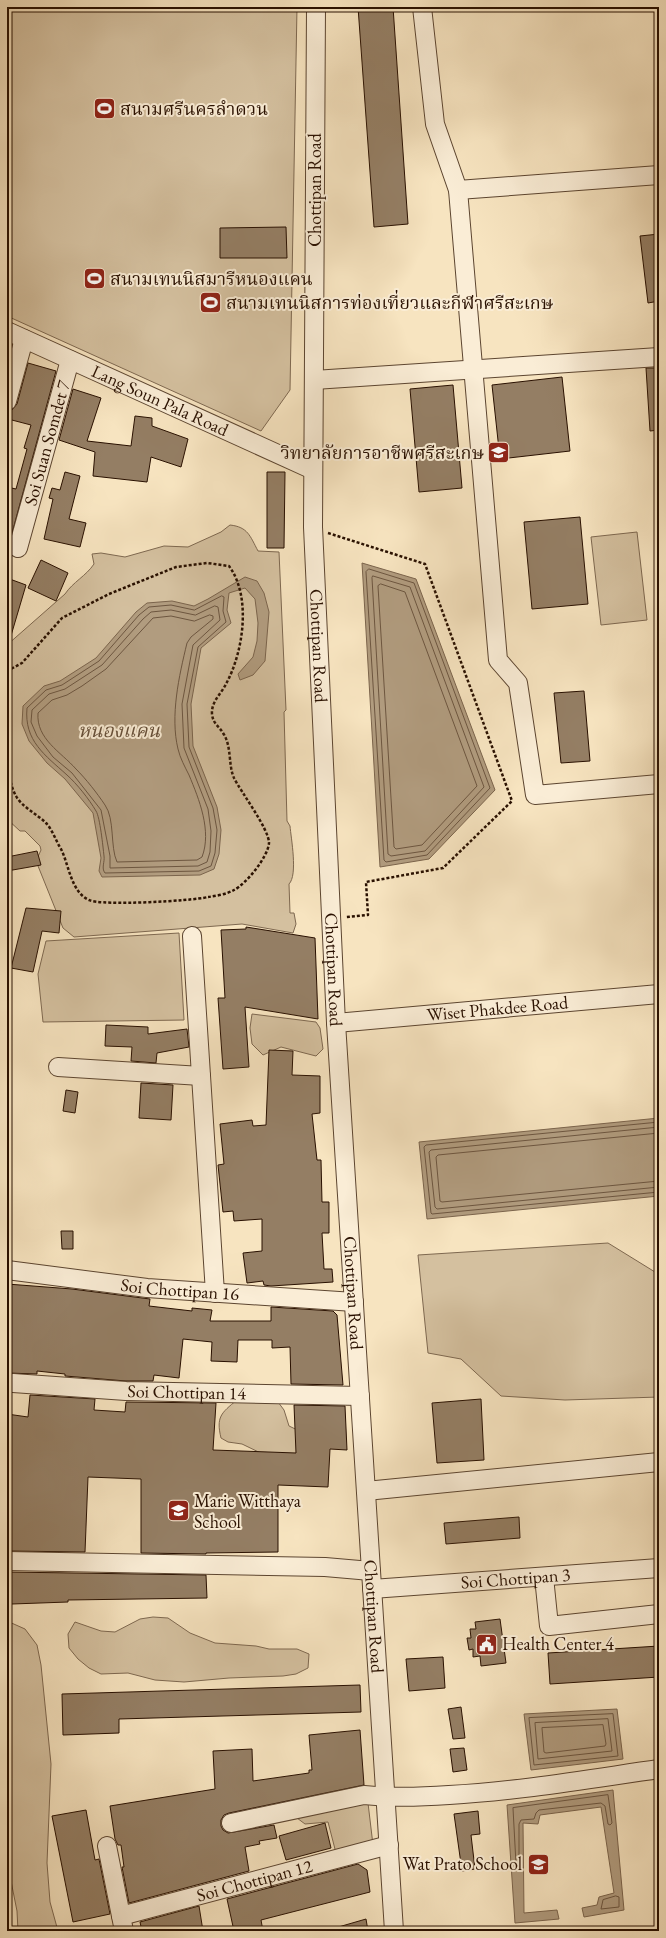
<svg xmlns="http://www.w3.org/2000/svg" width="666" height="1938" font-family="'EB Garamond','Noto Serif Thai',serif">
<style>
.green{fill:#d4c09f;stroke:#7e6850}
.water{fill:#b19c7f;stroke:#7b644c}
.lines{fill:none;stroke-linecap:round;stroke-linejoin:round}
.shore{stroke:#6d5640;stroke-width:1}
.building{fill:#947e64;stroke:#291000}
.minor-casing{stroke:#5c4530;stroke-width:20}
.path{stroke:#291000;stroke-width:2.5;stroke-dasharray:3 2;stroke-linecap:butt}
.minor{stroke:#faedd6;stroke-width:18}
.labels{text-anchor:middle;stroke-width:4;stroke-linejoin:round;paint-order:stroke}
.poi-label{font-size:18px;fill:#291000;stroke:#faedd6;text-anchor:start}
.street-label{font-size:18px;fill:#291000;stroke:#faedd6}
.water-label{font-size:19px;font-style:italic;fill:#664f39;stroke:#faedd6}
</style>
<rect width="100%" height="100%" fill="#f7e4c0"/>
<filter id="stains"><feTurbulence type="fractalNoise" baseFrequency=".005" numOctaves="4"/><feColorMatrix values="0 0 0 0 .2 0 0 0 0 .09 0 0 0 0 .02 0 0 0 .5 -.17"/></filter>
<radialGradient id="worn" r=".72"><stop offset=".6" stop-color="#630" stop-opacity="0"/><stop offset="1" stop-color="#630" stop-opacity=".3"/></radialGradient>
<!-- green -->
<path class="green" d="M7 7H297L290 390 261 431 7 316Z
M230 525C248 527 250 536 258 551L279 552 286 710 284 712 287 821 290 826C291 838 298 875 289 884L290 913H294L296 924 293 933 242 924 74 937 63 928 36 861 41 850 40 846 25 831H20L7 819V645L65 594C73 582 86 576 94 564L92 554 101 553 125 557 164 546 188 547 221 532Z
M637 532 647 620 601 625 591 537Z
M179 933 184 1020 43 1022 38 974 46 941Z
M252 1014 316 1022 320 1028 323 1049 316 1056 281 1047 263 1055 252 1044 250 1028Z
M608 1243 655 1272H659V1397L565 1400 501 1396 461 1359 428 1353 418 1255Z
M237 1400 278 1402 284 1410 289 1426 308 1435 309 1451 271 1458 242 1444 228 1442 221 1438C216 1417 221 1413 237 1400Z
M153 1617 168 1618 190 1633 215 1643 256 1646 269 1649H297L309 1654 308 1668 296 1674 283 1676 229 1678 184 1682 155 1680 128 1673 101 1674 89 1668 78 1659 69 1648 68 1634 75 1622 101 1631 115 1632 140 1619Z
M7 1621 25 1629 37 1645 41 1665 51 1764 47 1863 50 1902 58 1931H18L17 1911 7 1861Z
M368 1803 373 1845 336 1853 328 1822 305 1824 297 1818 301 1814Z"/>
<!-- water -->
<path class="water" d="M362 563 416 579 495 790 429 859 380 867Z
M245 577 257 581 264 593 269 612 265 661 253 675 240 680 238 674 253 657 257 641 258 623 255 599 245 588 229 593 227 610 231 623 201 648 191 704 193 746 217 807 221 830 219 854 214 869 200 875 102 877 99 871 101 858 93 813 65 779 47 763 29 741 22 724 23 706 44 686 60 681 96 658 136 612 147 603 172 601 194 606 208 599Z
M659 1118V1196L427 1219 419 1142Z
M617 1709 623 1759 531 1770 524 1714Z
M613 1790 624 1910 584 1917 582 1908 597 1905 599 1897 614 1893 601 1807 540 1815 538 1824 523 1823 524 1913 557 1910 559 1919 515 1923 507 1805Z"/>
<g class="lines">
<!-- shore -->
<path class="shore" d="M369 569 414 583 490 788 427 855 386 862 384 860 366 572Z
M373 576 410 587 484 787 425 851 391 856 388 854 372 578Z
M381 584 405 592 477 786 422 845 396 849 394 847 378 586Z
M222 596 224 597 223 611 226 622 198 647 187 704 189 747 213 808 217 830 215 853 211 866 199 871 105 873C101 868 105 862 104 856 103 847 100 817 96 811 89 799 77 784 67 775 45 755 24 741 27 708L46 690 62 685 99 661 139 615 149 607 171 605 194 610Z
M215 606 218 607 220 620 193 645 182 704 184 748 208 809 211 831 210 852 207 862 198 866 110 868V856L101 810 72 773 53 757 37 736 31 722 32 710 49 694 65 689 102 665 143 619 151 612 171 610 195 615Z
M210 615 213 616V619L191 637 187 643C179 676 170 716 178 749 180 758 185 767 189 775 199 799 212 831 202 857L197 860 117 862C110 847 115 819 105 805 97 793 86 779 76 769 61 752 36 739 38 713L52 700 67 695 82 686 106 669 153 618 171 616 194 621Z
M659 1122 426 1145 424 1147 431 1213 432 1214 659 1192
M659 1127 431 1150 429 1152 435 1207 437 1209 659 1187
M659 1133 438 1155 436 1157 440 1201 442 1202 659 1181
M613 1714 618 1756 534 1765 529 1718Z
M608 1719 612 1751 538 1759 535 1723Z
M603 1725 606 1744 605 1746 546 1753 544 1752 542 1728Z
M608 1795 612 1823 610 1825 608 1824 605 1806 601 1803 539 1810 536 1813 534 1819 521 1820 519 1824V1863L516 1864 513 1808Z
M616 1896 619 1897V1907L601 1909 603 1900Z"/>
</g>
<!-- building -->
<path class="building" d="M358 7H393L408 224 374 227Z
M286 227 287 258H220V228Z
M659 234V301L648 303 640 236Z
M28 363 56 371 8 548 7 487 16 489 27 449 24 448 31 425 8 419 11 411 17 404Z
M646 368H659V430L650 431Z
M562 377 570 451 500 459 492 385Z
M453 385 462 488 419 492 410 389Z
M73 389 101 398 87 441 131 446 135 416 152 418V426L188 439 181 467 151 457 147 482 93 476 95 452 59 440Z
M65 472 80 476 69 519 86 523 80 547 44 539 53 499 49 498 52 488 60 490Z
M267 472H285L284 548H267Z
M580 517 588 604 532 609 524 522Z
M41 560 68 573 56 601 28 588Z
M7 578 26 585 10 639H7Z
M584 691 590 761 561 763 554 693Z
M37 851 41 865 7 871V857Z
M26 908 61 911 59 933 42 931 33 972 11 968Z
M246 927 315 938 318 1019 245 1007 249 1067 223 1069 218 998H225L221 930 246 929Z
M106 1025 148 1027V1034L187 1029 189 1047 157 1053 156 1063 131 1061 132 1047 105 1046Z
M269 1050 293 1051 292 1075 320 1076V1113L312 1114 317 1160H321L322 1202H329V1233H322L324 1269H332L333 1282 271 1286 264 1285 263 1281 247 1283 243 1253 262 1251V1219L234 1221 233 1211 223 1212 218 1165 224 1164 220 1124 252 1120 253 1126 266 1125Z
M141 1083 173 1085 171 1120 139 1118Z
M66 1090 78 1092 75 1113 63 1111Z
M61 1231H73V1249H62Z
M7 1284 72 1289 150 1299 149 1306 192 1311V1308L212 1310 210 1321H271V1307L333 1311 337 1315 343 1385 291 1384 290 1347 272 1348V1340H238L237 1362 211 1361 212 1342 183 1339 179 1378 154 1375 153 1381H126L65 1376V1374L37 1371V1374L7 1373Z
M30 1395 95 1399 94 1410 125 1412 126 1402 216 1403 213 1450 296 1453 294 1405 345 1406 347 1450 330 1449 328 1487 278 1485V1552L206 1553V1554L141 1553V1479L88 1477 85 1552 8 1551 7 1414 28 1417Z
M481 1399 484 1460 437 1463 432 1403Z
M519 1517 520 1538 446 1544 444 1523Z
M7 1572 206 1575 207 1598 68 1600V1602L12 1604 7 1602Z
M500 1619 506 1663 481 1666 480 1656 473 1657V1649L469 1650 467 1638H471L470 1629H476L475 1622Z
M659 1646V1677L550 1684 548 1653Z
M443 1657 445 1688 409 1691 406 1659Z
M360 1685 361 1712 119 1719V1733L63 1735 62 1694Z
M461 1707 465 1738 453 1739 448 1709Z
M360 1730 364 1785 229 1813 224 1815 221 1820V1826L223 1830 228 1833 274 1825 277 1838 259 1841 260 1844 245 1847 249 1871 129 1903 122 1867H124L121 1845H118L115 1839 110 1806 215 1789 213 1751 252 1749 253 1781 309 1773V1770H312L309 1735Z
M464 1748 467 1770 453 1772 450 1749Z
M86 1810 95 1860 99 1859 110 1914 73 1922 52 1816Z
M478 1811 480 1834 471 1835 475 1869 462 1871 454 1814Z
M325 1823 331 1848 286 1860 279 1836Z
M358 1864 367 1870 370 1892 261 1920 263 1931H234L227 1899Z
M199 1906 203 1931H142L140 1922Z
M366 1919 368 1931H336L335 1928Z"/>
<g class="lines">
<defs>
<g id="minor">
<path id="s1" d="M316 7 313 527 336 1023 394 1931"/>
<path d="M422 7 435 124 458 190 498 660 518 683 535 795 659 784"/>
<path d="M458 190 659 175"/>
<path id="s2" d="M7 331 313 470"/>
<path d="M314 380 659 357"/>
<path d="M7 401 24 339"/>
<path id="s3" d="M18 548 70 360"/>
<path d="M192 936 215 1293"/>
<path id="s4" d="M336 1023 659 994"/>
<path d="M58 1067 201 1076"/>
<path id="s5" d="M7 1270 147 1288 354 1302"/>
<path id="s6" d="M13 1383 126 1391 360 1396"/>
<path d="M366 1491 659 1462"/>
<path d="M7 1561 325 1567 371 1571"/>
<path d="M544 1577 549 1626 659 1614"/>
<path id="s7" d="M372 1589 659 1568"/>
<path d="M231 1823 364 1795C393 1798 421 1797 449 1795 520 1791 589 1779 659 1769"/>
<path d="M107 1846 124 1931"/>
<path id="s8" d="M121 1916 389 1845"/>
</g>
</defs>
<!-- minor casing -->
<use href="#minor" class="minor-casing"/>
<!-- path -->
<path class="path" d="M328 533 425 564 512 801 443 868 366 882 368 915 346 917
M7 671 22 663 62 618 109 594 176 567 207 563 229 566C252 597 243 653 226 684 221 694 211 702 212 714 213 724 219 726 223 733 232 746 228 765 234 778 241 792 269 829 269 843 268 857 246 884 234 890 227 894 216 896 208 897 192 901 101 906 89 900 71 892 69 865 61 849 56 841 52 829 46 823 37 814 22 807 16 796 12 789 10 779 7 771
M7 1903 9 1931"/>
<!-- minor -->
<use href="#minor" class="minor"/>
</g>
<!-- icons -->
<defs>
<symbol id="stadium-square" viewBox="-11 -11 22 22"><rect x="-9" y="-9" width="18" height="18" rx="4" fill="#8f2418" stroke="#faedd6"/><path d="M0-5a6.5 5 0 1 0 0 10a6.5 5 0 1 0 0-10ZM-3.5-1.8h7v3.6h-7Z" fill="#fff"/></symbol>
<symbol id="university-square" viewBox="-11 -11 22 22"><rect x="-9" y="-9" width="18" height="18" rx="4" fill="#8f2418" stroke="#faedd6"/><path d="M0-5L7-2L0 1L-7-2ZM-4 1L0 2.5L4 1V4Q0 6-4 4Z" fill="#fff"/></symbol>
<symbol id="school-square" viewBox="-11 -11 22 22"><rect x="-9" y="-9" width="18" height="18" rx="4" fill="#8f2418" stroke="#faedd6"/><path d="M0-5L7-2L0 1L-7-2ZM-4 1L0 2.5L4 1V4Q0 6-4 4Z" fill="#fff"/></symbol>
<symbol id="civic-square" viewBox="-11 -11 22 22"><rect x="-9" y="-9" width="18" height="18" rx="4" fill="#8f2418" stroke="#faedd6"/><path d="M-.6-6.5H3V-4.5H.6V-3L4-1V1h2V6H-6V1h2V-1L-.6-3ZM-1.2 2.5V6h2.4V2.5Z" fill="#fff"/></symbol>
</defs>
<g fill-rule="evenodd">
<use href="#stadium-square" x="92" y="96" width="25" height="25"/>
<use href="#stadium-square" x="82" y="266" width="25" height="25"/>
<use href="#stadium-square" x="198" y="290" width="25" height="25"/>
<use href="#university-square" x="486" y="440" width="25" height="25"/>
<use href="#school-square" x="166" y="1498" width="25" height="25"/>
<use href="#civic-square" x="474" y="1632" width="25" height="25"/>
<use href="#school-square" x="526" y="1852" width="25" height="25"/>
</g>
<g class="labels">
<!-- poi labels -->
<g class="poi-label">
<text x="120" y="115">สนามศรีนครลำดวน</text>
<text x="110" y="285">สนามเทนนิสมารีหนองแคน</text>
<text x="226" y="309">สนามเทนนิสการท่องเที่ยวและกีฬาศรีสะเกษ</text>
<text x="484" y="459" text-anchor="end">วิทยาลัยการอาชีพศรีสะเกษ</text>
<text x="194" y="1507">Marie Witthaya<tspan x="194" dy="21">School</tspan></text>
<text x="502" y="1650">Health Center 4</text>
<text x="522" y="1870" text-anchor="end">Wat Prato School</text>
</g>
<!-- street labels -->
<g class="street-label">
<text transform="translate(315 190) rotate(-90)" y="6">Chottipan Road</text>
<text dy="6" stroke="none"><textPath href="#s2" startOffset="168">Lang Soun Pala Road</textPath></text>
<text dy="6" stroke="none"><textPath href="#s3" startOffset="109">Soi Suan Somdet 7</textPath></text>
<text dy="6" stroke="none"><textPath href="#s1" startOffset="639">Chottipan Road</textPath></text>
<text dy="6" stroke="none"><textPath href="#s1" startOffset="963">Chottipan Road</textPath></text>
<text dy="6" stroke="none"><textPath href="#s4" startOffset="162">Wiset Phakdee Road</textPath></text>
<text dy="6" stroke="none"><textPath href="#s5" startOffset="174">Soi Chottipan 16</textPath></text>
<text dy="6" stroke="none"><textPath href="#s1" startOffset="1287">Chottipan Road</textPath></text>
<text dy="6" stroke="none"><textPath href="#s6" startOffset="174">Soi Chottipan 14</textPath></text>
<text dy="6" stroke="none"><textPath href="#s7" startOffset="144">Soi Chottipan 3</textPath></text>
<text dy="6" stroke="none"><textPath href="#s1" startOffset="1611">Chottipan Road</textPath></text>
<text dy="6" stroke="none"><textPath href="#s8" startOffset="138">Soi Chottipan 12</textPath></text>
</g>
<!-- water labels -->
<g class="water-label">
<text x="119" y="737">หนองแคน</text>
</g>
</g>
<!-- margin -->
<rect width="666" height="1938" fill="none" stroke="#f7e4c0" stroke-width="24"/>
<rect x="8" y="8" width="650" height="1922" fill="none" stroke="#291000" stroke-width="2"/>
<rect x="12" y="12" width="642" height="1914" fill="none" stroke="#291000"/>
<rect width="100%" height="100%" filter="url(#stains)"/>
<rect width="100%" height="100%" fill="url(#worn)"/>
</svg>
